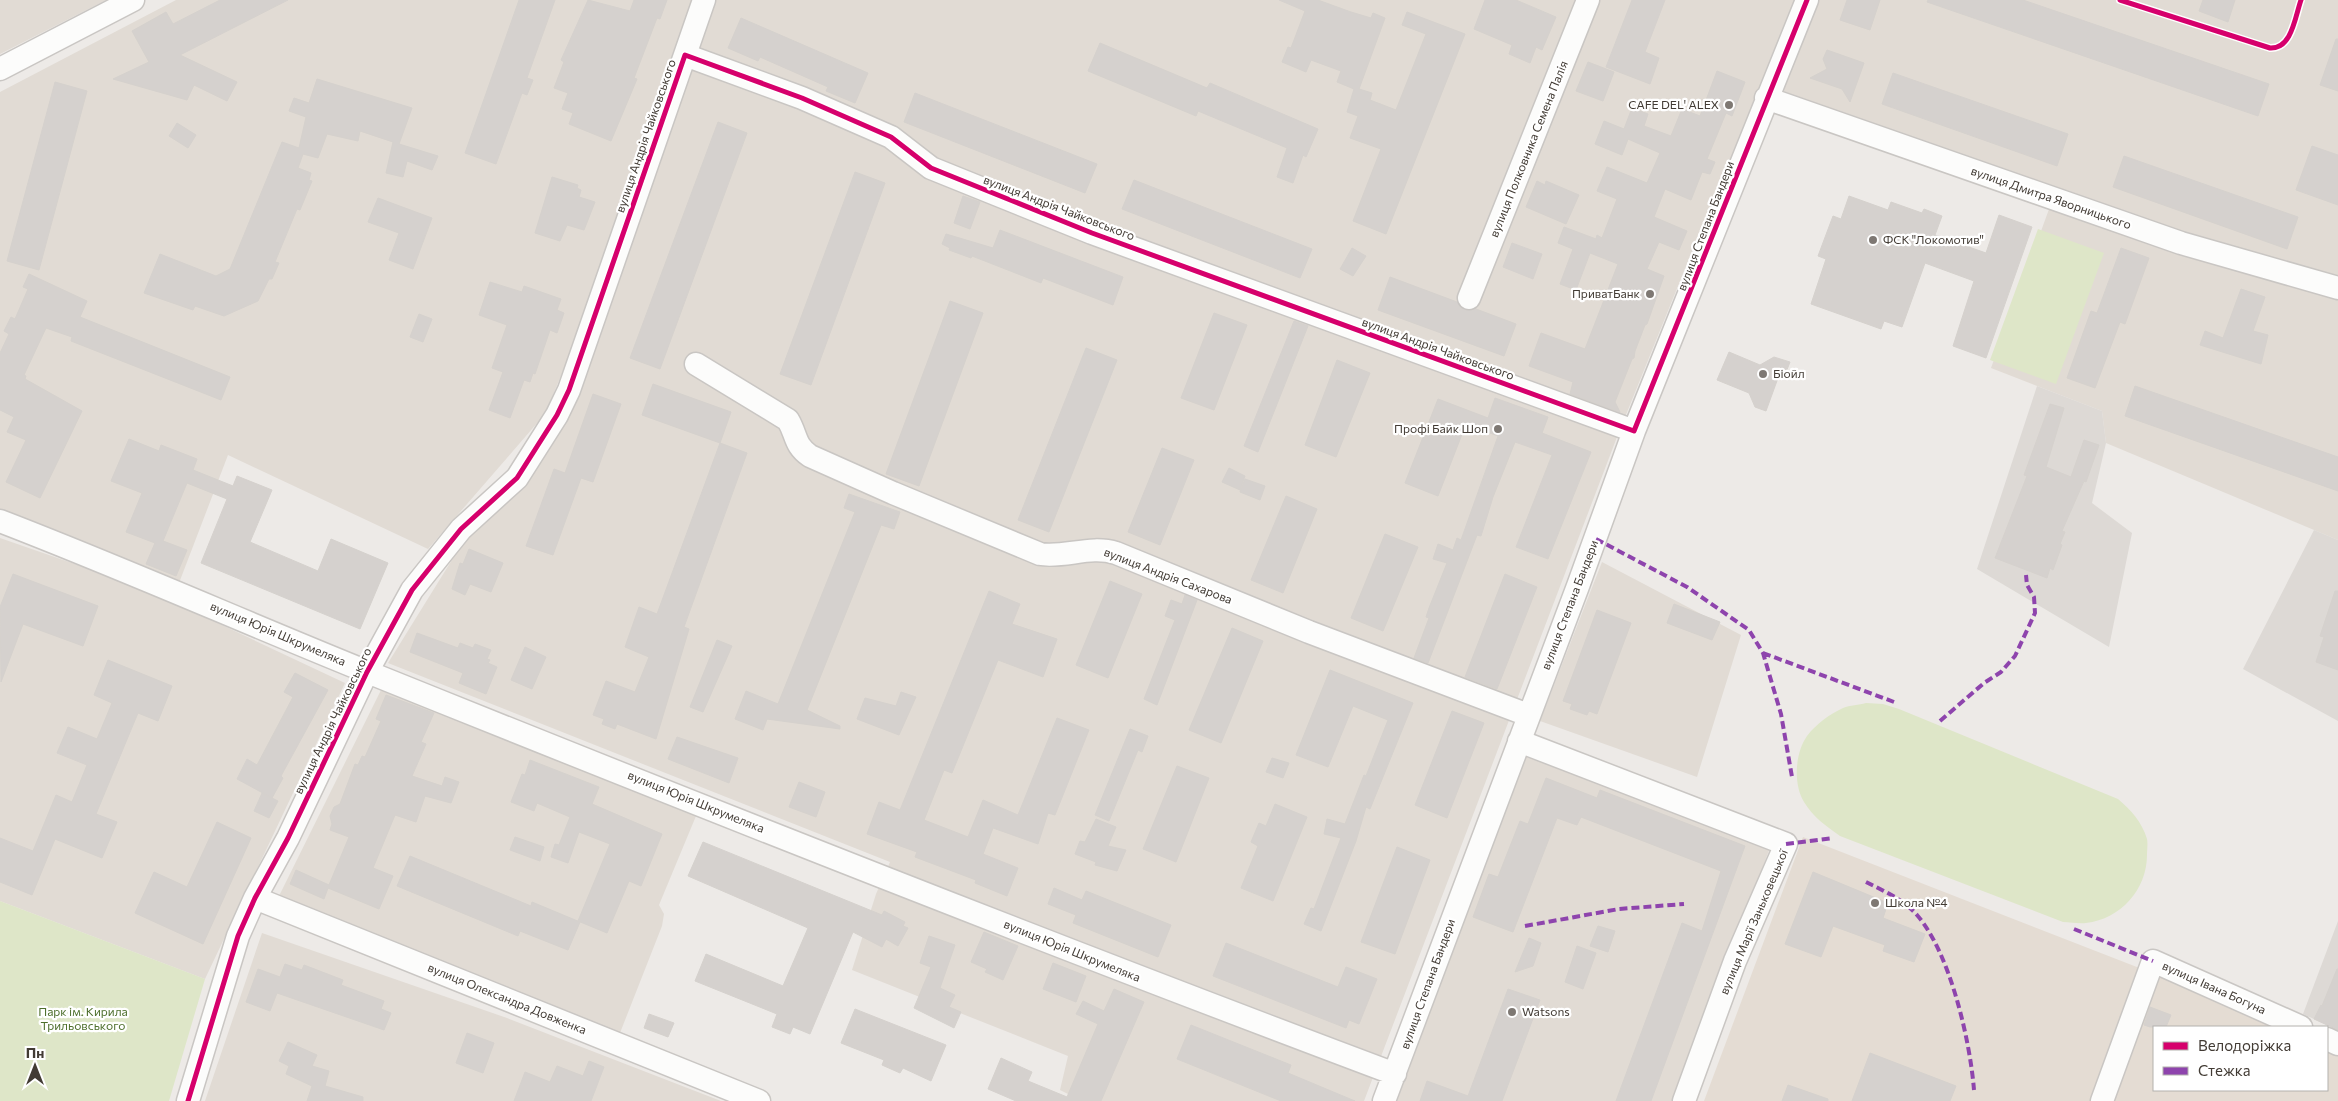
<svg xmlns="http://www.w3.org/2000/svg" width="2338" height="1101" font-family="Commissioner,sans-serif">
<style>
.residential{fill:#e1dbd4}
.industrial{fill:#ddd9d5}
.education{fill:#e4dcd3}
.green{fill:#dee6c8}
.building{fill:#d5d1ce;stroke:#d5d1cd}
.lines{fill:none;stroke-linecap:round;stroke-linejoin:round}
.minor-casing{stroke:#c9c6c3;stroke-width:25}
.minor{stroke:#fcfcfb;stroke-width:22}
.quiet{stroke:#8e44ad;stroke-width:4;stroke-dasharray:8 4;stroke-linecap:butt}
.cycleway-casing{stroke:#fff;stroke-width:8}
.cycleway{stroke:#d6006c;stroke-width:5}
.poi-dot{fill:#7e7873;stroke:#fff;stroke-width:2}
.labels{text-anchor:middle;stroke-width:4.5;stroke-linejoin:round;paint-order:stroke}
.poi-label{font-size:12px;fill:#423b34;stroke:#fff;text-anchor:start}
.street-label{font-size:12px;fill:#423b34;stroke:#fff}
.park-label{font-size:12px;fill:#4e6f2d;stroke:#fff}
</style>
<rect width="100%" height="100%" fill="#edeae7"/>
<!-- residential -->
<path class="residential" d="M0 0H106L0 54Z
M176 0H699L595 294 545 414 428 549 228 455 179 583 0 515V92Z
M712 0H2338V540L2106 443 2102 411 1991 368 2056 190 1780 92 1720 182 1617 437 1364 1101H1082L1060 1090 1068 1056 852 970 876 894 890 862 388 663 473 526 545 439Z
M0 538 141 587 345 683 205 979 0 901Z
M1602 562 1741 635 1697 777 1540 721Z
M383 686 696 816 659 905 664 914 662 926 618 1038 279 896Z
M1527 754 1771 845 1675 1101H1397Z
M262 933 507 1018 721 1101H205Z"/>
<!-- industrial -->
<path class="industrial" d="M2037 386 2102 411 2106 443 2092 503 2132 533 2109 647 1977 569Z
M2314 530 2338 540V721L2243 669Z
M2338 921V1030L2303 1014Z"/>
<!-- education -->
<path class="education" d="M1803 837 2142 969 2092 1101H1704Z
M2156 973 2276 1027H2154V1090H2327V1050L2338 1055V1101H2111Z"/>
<!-- green -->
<path class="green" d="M2038 229 2104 253 2056 384 1990 360Z
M1866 703 1883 704 1899 709 2118 799C2131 810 2142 822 2147 839 2148 844 2147 850 2147 855 2147 889 2121 919 2086 923 2079 924 2070 922 2063 922L1840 836C1826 826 1813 817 1804 802 1793 784 1795 753 1807 736 1816 724 1830 714 1843 708 1850 705 1859 705 1866 703Z
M0 901 205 979 169 1101H0Z"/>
<!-- building -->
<path class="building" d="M220 0H288L180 55 237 82 227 101 194 85 187 100 113 79 149 62 132 31 166 12 173 24Z
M519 0H555L527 78 533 80 527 95 522 93 496 164 465 153Z
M588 0 630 11 634 0H667L660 19 657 18 634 78 637 79 611 141 569 124 573 113 562 109 568 93 554 88 564 62 561 60Z
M1279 0H1318L1351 12 1371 18 1373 13 1385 18 1359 89 1372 93 1370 100 1396 110 1426 34 1402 25 1407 12 1465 34 1386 234 1353 221 1381 149 1350 138 1358 116 1347 112 1354 89 1337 82 1341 71 1311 60 1306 72 1282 62 1288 47 1291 48 1305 11Z
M1485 0H1516L1556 17 1542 50 1536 47 1530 63 1509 54 1512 45 1474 29Z
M1632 0H1665L1645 52 1659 58 1650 84 1606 67Z
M1847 0H1880L1870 30 1840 20Z
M1928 0H2023L2269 84 2258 116 1927 2Z
M2203 0H2235L2228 22 2199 11Z
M741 18 868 73 855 103 826 91 828 87 760 57 758 61 728 48Z
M2336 39H2338V91L2320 85Z
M1100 43 1207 88 1210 83 1318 129 1306 157 1303 155 1293 183 1277 177 1287 148 1198 111 1196 116 1088 71Z
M1827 50 1864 63 1850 102 1842 89 1810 78 1827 69 1823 59Z
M1588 62 1614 72 1603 101 1576 91Z
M1717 71 1745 82 1732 116 1726 113 1707 159 1715 162 1710 174 1702 172 1691 200 1665 189 1654 217 1687 231 1679 250 1659 242 1647 269 1664 276 1647 324 1645 325 1635 351 1634 358 1632 359 1615 402 1620 412 1570 394 1573 382 1529 366 1541 333 1585 349 1618 264 1590 253 1576 290 1560 284 1573 249 1558 243 1564 227 1596 239 1597 235 1602 238 1617 199 1597 191 1607 167 1647 183 1660 153 1628 139 1622 155 1595 144 1604 121 1624 129 1632 108 1648 114 1644 126 1671 136 1682 109 1700 116Z
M1893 73 2068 134 2057 166 1882 104Z
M317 79 412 108 399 144 438 156 432 170 407 161 403 177 386 173 393 142 360 131 358 141 327 134 318 158 303 154 298 168 311 173 309 180 312 181 300 210 297 209 275 262 279 263 272 279H269L258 301 224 316 195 306 193 310 144 293 160 254 216 276 230 269 282 142 299 148 306 117 289 111 294 98 309 103Z
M55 82 87 91 39 270 7 261Z
M915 93 1097 164 1085 193 904 122Z
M718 122 747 133 660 369 630 358Z
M177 123 196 135 188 148 169 136Z
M2312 146 2338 155V205L2296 190Z
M2124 156 2298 217 2287 249 2113 187Z
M855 172 885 183 811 385 780 374Z
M552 177 578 185 577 188 581 190 579 197 595 202 584 230 567 225 560 241 535 233Z
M1134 180 1312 249 1300 278 1122 209Z
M1537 181 1545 185 1546 181 1579 195 1566 224 1526 207Z
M963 196 980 202 970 229 954 223Z
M1849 196 1888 210 1891 202 1922 213 1924 209 1942 216 1935 235 1986 253 1999 215 2032 227 1986 358 1953 346 1974 281 1925 263 1902 327 1884 321 1881 329 1811 304 1826 259 1818 256 1833 216 1841 219Z
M378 198 432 218 413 269 389 260 399 233 368 222Z
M1000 230 1123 277 1113 305 1043 278 1041 283 972 256 971 258 949 250 950 248 942 244 946 234 993 248Z
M1512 243 1542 254 1533 279 1503 267Z
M1352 248 1366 256 1353 276 1340 269Z
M2121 248 2149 258 2125 324 2120 322 2095 388 2067 378 2091 311 2097 313Z
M29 274 87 301 80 317 230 377 221 400 71 341 72 337 46 328 24 375 26 376 25 379 82 411 40 498 6 482 26 440 7 432 14 417 0 410V353L9 334 4 331 11 317 15 319 28 289 23 287Z
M1390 277 1457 302 1465 310 1476 309 1516 324 1504 356 1378 310Z
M490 282 522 292 524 286 561 299 557 310 564 313 557 333 550 330 535 374 533 373 530 382 524 380 510 418 489 410 503 372 492 368 507 325 479 315Z
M2241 289 2265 297 2253 331 2268 335 2261 364 2200 345 2205 331 2223 338Z
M950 301 983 313 919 486 886 474Z
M1214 313 1247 325 1214 410 1181 398Z
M419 314 432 319 423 342 410 337Z
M1294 321 1308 326 1258 452 1244 446Z
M1086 348 1117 360 1049 532 1018 520Z
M1729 352 1760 365 1774 357 1790 362 1783 380 1778 378 1766 411 1755 407 1749 393 1717 380Z
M1337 360 1370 373 1336 457 1305 445Z
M653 384 731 412 720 443 642 415Z
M2135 386 2338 457V491L2125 416Z
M593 394 621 404 593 482 581 478 553 555 526 546 554 469 565 473Z
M1495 398 1548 417 1542 433 1591 452 1548 559 1516 547 1552 455 1515 442 1493 497 1481 536 1477 535 1428 663 1414 658 1429 618 1426 617 1429 608 1447 563 1433 559 1438 544 1453 550 1457 538 1461 540 1498 436 1466 424 1438 496 1405 483 1438 399 1488 418Z
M2050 404 2064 408 2046 467 2071 477 2084 440 2099 445 2086 482 2084 481 2062 531 2065 532 2060 544 2062 545 2053 570 2050 568 2047 578 1995 558 2027 476 2024 475Z
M129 439 159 451 161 445 197 459 193 470 233 486 237 476 272 490 250 542 318 571 331 539 388 563 360 629 201 563 227 499 187 483 163 541 187 550 176 576 146 564 155 543 126 532 142 493 111 481Z
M720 443 747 453 684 627 689 629 656 739 617 724 615 729 602 724 604 719 593 715 606 681 635 692 649 657 625 647 639 607 657 614Z
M1162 448 1194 460 1160 545 1128 532Z
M1229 468 1245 476 1240 490 1222 482Z
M1245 479 1265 486 1260 500 1240 492Z
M849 494 900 512 894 529 881 525 807 710 840 726V729L767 719 763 730 735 719 746 691 778 704 855 512 844 508Z
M1286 496 1317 509 1283 593 1251 580Z
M1385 534 1418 547 1383 631 1351 618Z
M469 549 503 563 491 592 470 584 465 595 452 589 460 563 463 564Z
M13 574 98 606 83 646 23 624 1 682 0 607Z
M1505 574 1537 587 1497 689 1465 677Z
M1110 581 1142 594 1108 678 1076 665Z
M989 591 1020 604 1012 624 1057 639 1043 677 998 660 952 773 944 770 924 820 968 837 983 800 1018 815 1057 718 1089 730 1055 815 1048 813 1038 844 993 828 983 854 1018 868 1007 896 975 883 976 880 915 857 917 852 867 834 879 802 900 810Z
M2335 591H2338V670L2316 662 2324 637 2320 636Z
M1185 595 1197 600 1157 705 1144 699 1175 620 1165 616 1171 600 1182 604Z
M1674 604 1720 622 1712 640 1667 623Z
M1597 610 1631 623 1597 714 1589 711 1587 715 1570 709 1572 704 1563 701Z
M1232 628 1263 641 1221 743 1189 730Z
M417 633 458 648 460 643 473 648 475 644 491 650 487 659 490 660 488 663 497 667 486 694 459 683 463 673 410 652Z
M717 640 732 646 703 712 690 707Z
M525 647 546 657 532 689 511 680Z
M108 660 172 686 158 721 138 713 96 814 117 822 102 858 55 839 32 895 0 882V838L33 851 56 795 72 802 87 765 57 753 68 727 97 739 112 703 94 695Z
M1330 670 1413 703 1370 809 1366 807 1356 841 1321 931 1304 924 1311 908 1314 909 1341 838 1324 834 1327 819 1345 824 1364 775 1366 776 1388 720 1353 706 1328 767 1296 755Z
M295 673 328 690 281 776 283 778 272 798 237 779 247 759 257 765 293 697 284 692Z
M901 692 916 697 899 735 857 719 865 698 896 706Z
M386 695 434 713 421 742 426 744 412 776 442 786 445 777 459 782 451 803 425 796 416 822 395 815 373 868 393 876 379 909 328 888 324 899 290 884 296 870 329 885 349 837 330 830 332 824 330 816 334 807 340 804 355 764 358 765 362 756 365 757 381 721 376 719Z
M1452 711 1484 723 1447 818 1415 805Z
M1130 729 1148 736 1142 752 1138 750 1109 821 1095 815Z
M677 737 738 758 729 783 668 759Z
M1272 758 1289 763 1283 778 1266 772Z
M530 760 599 787 592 804 662 834 641 886 629 881 607 933 578 921 610 844 579 832 568 863 551 857 555 844 559 845 570 817 537 803 534 811 511 802 522 774 525 775Z
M1177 766 1209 778 1176 862 1143 849Z
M1546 778 1597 798 1600 790 1745 846 1651 1101H1616L1682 923 1702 931 1721 871 1581 817 1577 825 1557 818 1513 932 1473 917 1489 874 1498 877 1520 821 1528 824Z
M799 782 825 792 816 817 789 807Z
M262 793 278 801 269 818 254 811Z
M1275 804 1307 817 1273 901 1241 888 1258 846 1251 842 1259 823 1266 826Z
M1096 819 1116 827 1108 846 1126 850 1117 871 1095 865 1096 862 1075 854 1080 841 1085 842Z
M217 822 251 838 203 944 135 913 154 872 187 887Z
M515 837 544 847 540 861 510 850Z
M703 842 882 915 884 911 905 922 903 926 908 928 898 946 886 939 882 947 853 932 810 1034 793 1027 790 1034 772 1027 777 1014 695 981 706 954 783 986 808 928 688 876Z
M1397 847 1430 860 1395 954 1361 942Z
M410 856 531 906 532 902 580 922 568 950 520 931 518 936 397 886Z
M1813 872 1888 903 1883 918 1925 934 1914 962 1883 951 1885 945 1833 926 1821 957 1785 944Z
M1054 888 1082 900 1086 891 1171 925 1158 957 1073 923 1076 915 1048 904Z
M1598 926 1615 931 1608 952 1590 946Z
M984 932 1018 946 1003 980 985 972 987 969 971 962Z
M929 936 955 945 940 988 955 995 949 1007 961 1012 954 1028 914 1008 931 967 920 963Z
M1529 938 1541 943 1533 966 1515 972Z
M1226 943 1338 987 1346 967 1377 979 1359 1024 1349 1020 1346 1028 1213 976Z
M1577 946 1596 953 1583 989 1565 982Z
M1053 963 1086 976 1076 1002 1043 989Z
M285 964 302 970 304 965 343 980 341 985 384 1001 381 1009 391 1013 384 1030 277 993 270 1011 246 1002 258 969 280 977Z
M2337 969H2338V1030L2314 1019 2321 1005 2322 1006Z
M1114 989 1144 1002 1101 1101H1016L988 1089 1001 1058 1032 1072 1028 1081 1067 1097 1098 1024 1076 1014 1083 1001 1104 1011Z
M1508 989 1540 1000 1502 1101H1420L1427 1081 1468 1096Z
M2150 1007 2171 1015 2166 1027H2150L2144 1025Z
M855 1009 946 1045 931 1081 903 1068 900 1073 882 1065 884 1060 841 1043Z
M649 1014 674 1023 668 1037 644 1028Z
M1191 1025 1291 1065 1288 1073 1355 1101H1281L1177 1059Z
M467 1033 494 1043 483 1073 456 1063Z
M288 1042 317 1055 312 1066 329 1071 325 1086 363 1097V1101H307L312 1086 286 1074 289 1066 279 1061Z
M1870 1053 1956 1086 1950 1101H1852Z
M589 1061 604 1067 591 1101H514L525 1072 550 1082 557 1066 583 1076Z
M1788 1085 1828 1099V1101H1782Z"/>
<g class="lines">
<defs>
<path id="minor" d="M685 55 802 98 891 137 931 168 1092 233 1634 431
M0 69 133 0
M1766 98 2181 243 2338 288
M1469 298 1588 0
M696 364 788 420C797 435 794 445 810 456L893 493 1040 554C1065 558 1090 545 1116 553L1309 632 1528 715
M0 521C125 569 246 623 370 673 710 810 1051 945 1395 1074
M1519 741 1786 844 1735 961 1684 1101
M255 898 759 1101
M2327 1039 2338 1044
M188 1101 238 936 255 898 288 838 367 672 412 590 461 529 517 478 557 415 569 390 704 0
M1384 1101 1578 586 1634 431 1807 0
M2102 1101 2153 961 2301 1027"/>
</defs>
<!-- minor casing -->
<use href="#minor" class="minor-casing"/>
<!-- minor -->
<use href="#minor" class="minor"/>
<!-- quiet -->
<path class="quiet" d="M1596 539 1687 587 1749 630 1763 653 1781 714 1792 777
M1763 653 1894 702
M1940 721 1984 683 2001 672 2015 656 2035 613 2034 597 2027 585 2026 575
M1786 844 1833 838
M1866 882C1884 891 1904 900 1917 915 1950 953 1970 1040 1974 1090
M1525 926 1619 909 1684 904
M2074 929 2153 961"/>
<defs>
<path id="cycleway" d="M2120 0 2270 48C2292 49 2295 17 2301 0
M188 1101 238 936 255 898 288 838 367 672 412 590 461 529 517 478 557 415 569 390 685 55 802 98 891 137 931 168 1092 233 1634 431 1807 0"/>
</defs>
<!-- cycleway casing -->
<use href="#cycleway" class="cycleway-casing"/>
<!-- cycleway -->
<use href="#cycleway" class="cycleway"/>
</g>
<!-- markers -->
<g class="poi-dot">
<circle cx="1729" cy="105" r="5"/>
<circle cx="1873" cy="240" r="5"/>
<circle cx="1650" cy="294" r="5"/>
<circle cx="1763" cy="374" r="5"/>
<circle cx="1498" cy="429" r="5"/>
<circle cx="1875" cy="903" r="5"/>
<circle cx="1512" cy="1012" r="5"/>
</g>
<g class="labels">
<!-- poi labels -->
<g class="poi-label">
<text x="1719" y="109" text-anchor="end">CAFE DEL' ALEX</text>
<text x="1883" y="244">ФСК "Локомотив"</text>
<text x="1640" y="298" text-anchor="end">ПриватБанк</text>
<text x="1773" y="378">Біойл</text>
<text x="1488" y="433" text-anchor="end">Профі Байк Шоп</text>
<text x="1885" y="907">Школа №4</text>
<text x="1522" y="1016">Watsons</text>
</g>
<!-- street labels -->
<g class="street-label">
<text transform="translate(646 136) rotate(-71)" y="4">вулиця Андрія Чайковського</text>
<text transform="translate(1529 149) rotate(-68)" y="4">вулиця Полковника Семена Палія</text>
<text transform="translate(2051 198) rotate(19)" y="4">вулиця Дмитра Яворницького</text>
<text transform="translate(1059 208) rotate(21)" y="4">вулиця Андрія Чайковського</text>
<text transform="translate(1706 226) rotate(-69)" y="4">вулиця Степана Бандери</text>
<text transform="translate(1438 349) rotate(20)" y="4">вулиця Андрія Чайковського</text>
<text transform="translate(1168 576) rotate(21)" y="4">вулиця Андрія Сахарова</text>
<text transform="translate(1570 605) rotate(-69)" y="4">вулиця Степана Бандери</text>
<text transform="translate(278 634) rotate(23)" y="4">вулиця Юрія Шкрумеляка</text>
<text transform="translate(333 721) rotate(-64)" y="4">вулиця Андрія Чайковського</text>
<text transform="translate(696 802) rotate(22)" y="4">вулиця Юрія Шкрумеляка</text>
<text transform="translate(1754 922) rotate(-67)" y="4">вулиця Марії Заньковецької</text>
<text transform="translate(1072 951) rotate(22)" y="4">вулиця Юрія Шкрумеляка</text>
<text transform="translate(1428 984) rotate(-70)" y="4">вулиця Степана Бандери</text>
<text transform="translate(2214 988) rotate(24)" y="4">вулиця Івана Богуна</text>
<text transform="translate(507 999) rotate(22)" y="4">вулиця Олександра Довженка</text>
</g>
<!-- park labels -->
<g class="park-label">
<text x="83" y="1016">Парк ім. Кирила<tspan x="83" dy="14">Трильовського</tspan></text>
</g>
</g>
<!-- legend -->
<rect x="2153" y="1026" width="175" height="65" fill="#ffffff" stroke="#b3b1ae"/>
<rect x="2163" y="1042" width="25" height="8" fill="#d6006c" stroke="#b3b1ae"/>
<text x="2198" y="1051" font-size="15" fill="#423b34">Велодоріжка</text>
<rect x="2163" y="1067" width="25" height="8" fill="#8e44ad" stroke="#b3b1ae"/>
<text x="2198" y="1076" font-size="15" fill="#423b34">Стежка</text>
<!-- north arrow -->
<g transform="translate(35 1066)" stroke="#ffffff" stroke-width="4" paint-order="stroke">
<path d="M0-4L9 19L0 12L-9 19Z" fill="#423b34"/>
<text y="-8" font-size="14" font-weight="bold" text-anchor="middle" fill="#423b34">Пн</text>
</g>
</svg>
